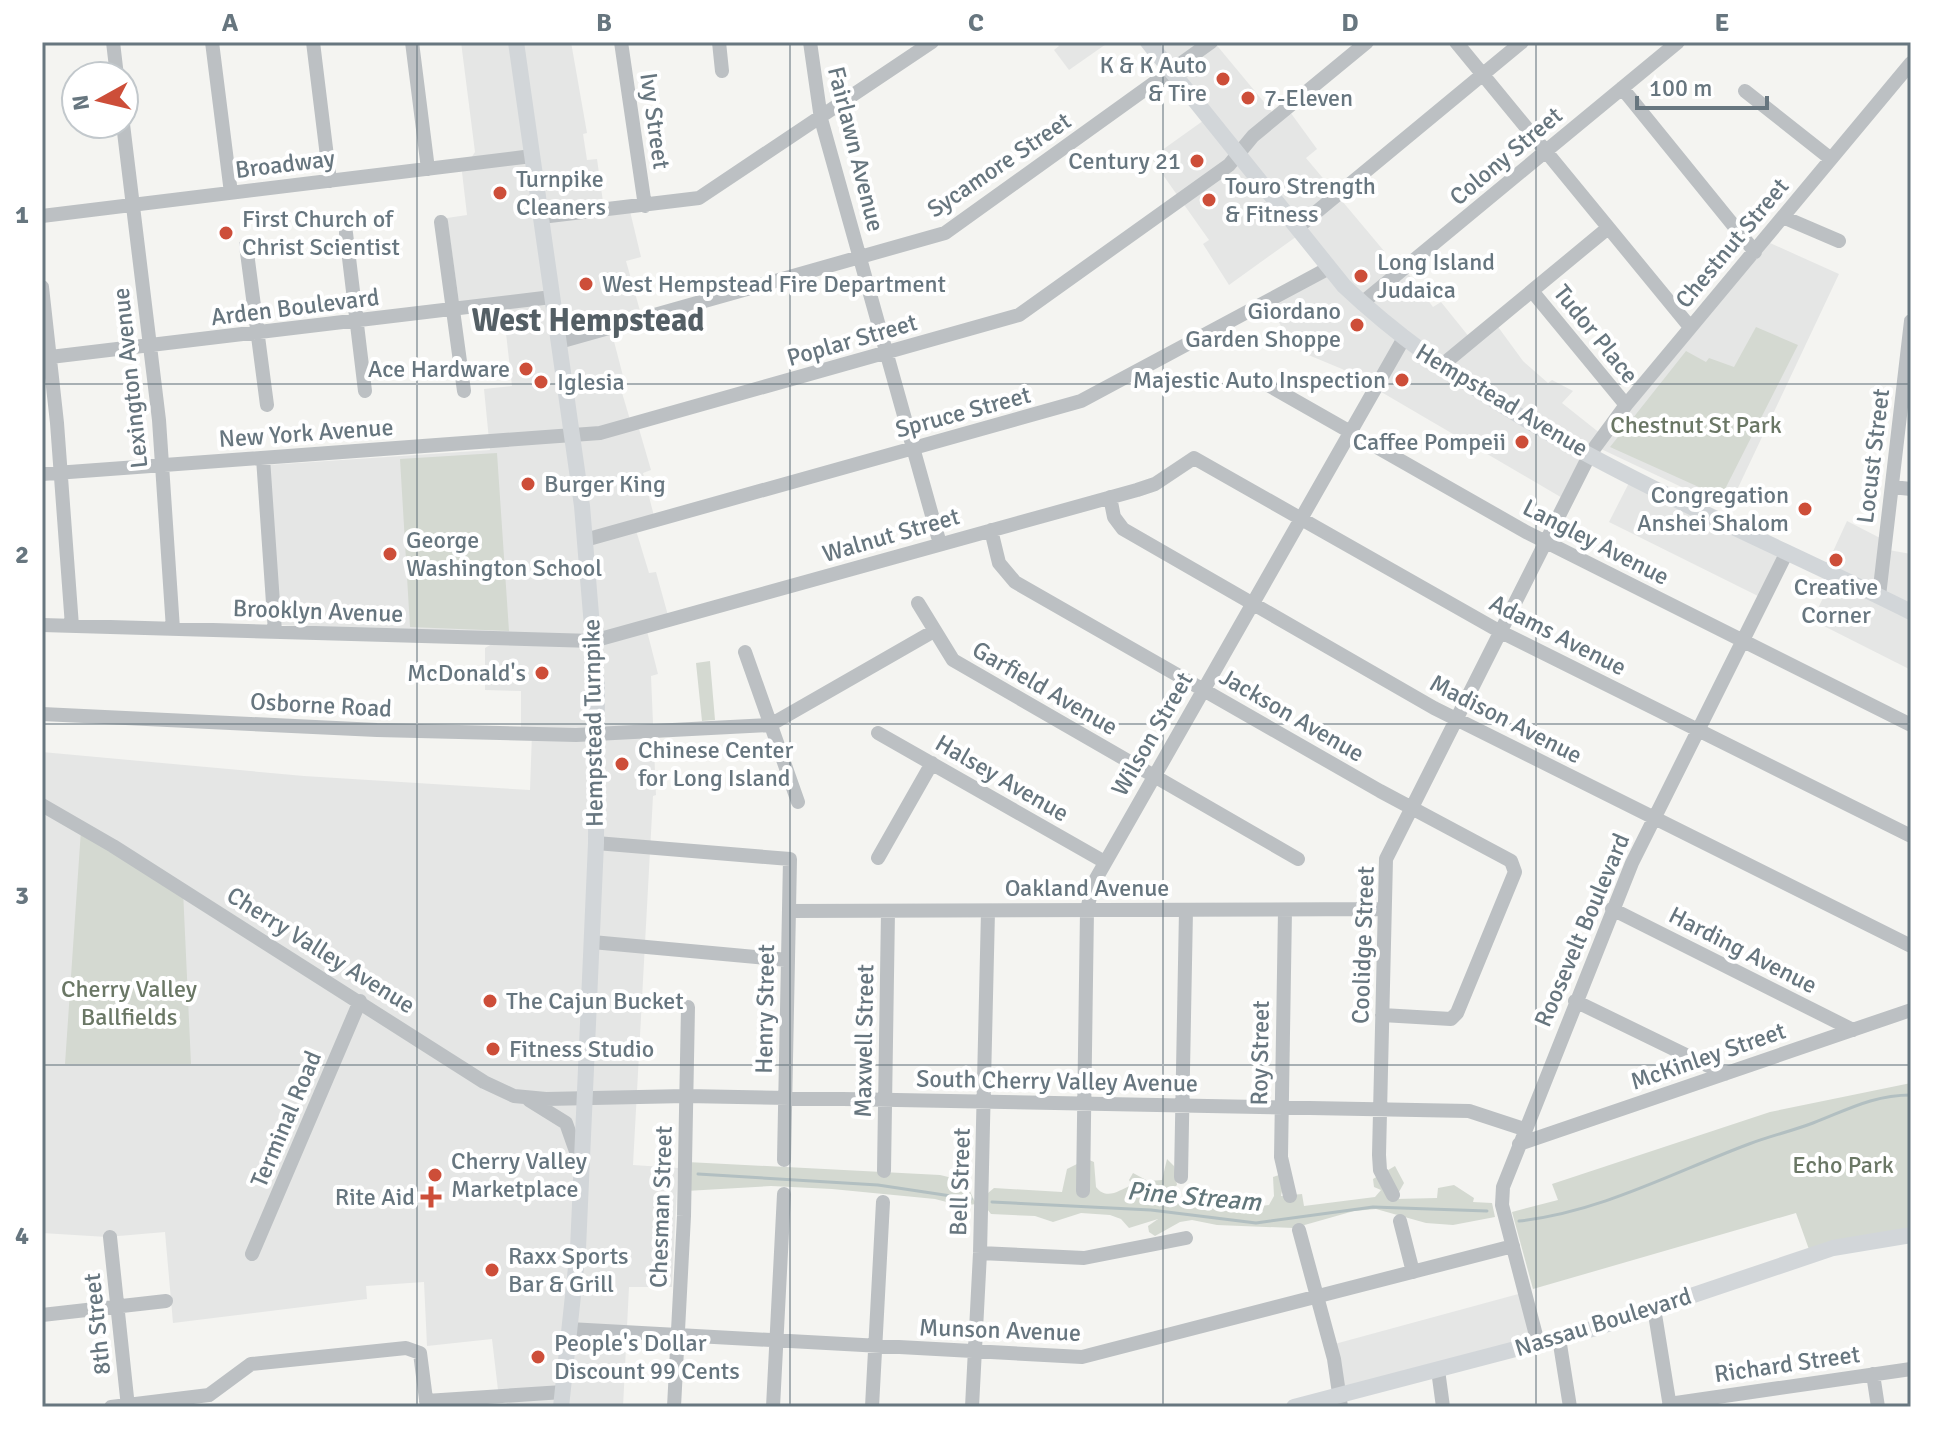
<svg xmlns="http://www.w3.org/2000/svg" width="1953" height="1449" font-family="Signika,sans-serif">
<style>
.built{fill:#e5e6e5}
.green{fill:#d4d9d1}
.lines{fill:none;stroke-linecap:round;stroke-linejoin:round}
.stream{stroke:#b2bfc1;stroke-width:3}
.minor{stroke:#bcc0c3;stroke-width:14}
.major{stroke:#d2d6d9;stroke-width:16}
.grid{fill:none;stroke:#67767f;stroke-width:2;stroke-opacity:0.55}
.poi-dot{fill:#cd4e39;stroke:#fff;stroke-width:3}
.labels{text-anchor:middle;stroke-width:8;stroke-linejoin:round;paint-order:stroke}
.poi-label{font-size:24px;fill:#67767f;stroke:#fff;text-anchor:start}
.street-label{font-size:24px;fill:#67767f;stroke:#fff}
.park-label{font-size:24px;fill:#6a7765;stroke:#fff}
.water-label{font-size:26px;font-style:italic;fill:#63777b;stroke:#fff}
.district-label{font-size:32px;font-weight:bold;fill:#545f65;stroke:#fff}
.neatline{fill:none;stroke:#67767f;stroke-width:3}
.grid-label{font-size:26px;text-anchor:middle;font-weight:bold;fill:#67767f}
</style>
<rect width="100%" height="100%" fill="#f4f4f1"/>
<!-- built -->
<path class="built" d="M461 42H571L587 133 583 134 587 160 597 159 604 209 629 207 641 257 626 261 642 318 610 326 623 376 618 377 620 386 631 423 637 422 651 470 643 473 655 520 635 527 649 573 656 572 669 619 646 627 658 674 651 676 656 795 653 796 633 1165 678 1168 672 1287H629L623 1407H509L498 1390 492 1339 427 1346 424 1282 366 1286 367 1299 173 1323 165 1232 107 1237 42 1233V752L304 776 530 790 532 733 521 727V691L485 690V648L509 634 279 625 268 465 490 450 484 389 512 386 502 298 459 302 447 218 467 215 462 172 475 152Z
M1055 42H1109L1069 70 1054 50 1059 46Z
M1147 42H1214L1273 113 1285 105 1317 149 1306 158 1384 251 1380 255 1395 272 1403 267 1433 307 1441 302 1470 338 1493 320 1523 361 1548 383 1552 380 1573 391 1562 403 1601 434 1564 499 1342 369 1294 349 1268 303 1329 270 1300 234 1229 285 1203 244 1209 240 1151 158 1207 118Z
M1770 243 1839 274 1728 509 1599 448Z
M1632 477 1784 553 1762 598 1609 522Z
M1847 521 1884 540 1883 549 1911 554V670L1812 620 1834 576 1824 571Z
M1522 1293 1536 1342 1341 1393 1331 1345Z"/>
<!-- green -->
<path class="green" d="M1756 327 1798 345 1721 497 1610 447 1686 351 1706 362 1709 358 1734 367Z
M497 453 509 631 410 627 400 459Z
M710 661 715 720 702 721 696 663Z
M81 830 183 890 191 1064H65Z
M1911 1083V1235L1811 1255 1796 1213 1533 1289 1512 1212 1558 1200 1552 1184 1770 1112Z
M1087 1159 1094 1162 1096 1187C1107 1201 1119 1190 1132 1185L1129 1180 1133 1173 1148 1181 1162 1180 1167 1159 1174 1166 1177 1185 1167 1194 1181 1205 1242 1208 1269 1205 1274 1196 1273 1177 1279 1175 1283 1186 1281 1196 1302 1194 1304 1206 1375 1197 1381 1190 1374 1187 1373 1179 1395 1166 1404 1183 1395 1199 1437 1198 1438 1188 1454 1185 1474 1198 1473 1202 1492 1203 1495 1217 1453 1225 1426 1223 1376 1209 1354 1211 1294 1228 1217 1225 1192 1220 1180 1222 1155 1236 1149 1232 1148 1226 1158 1219 1129 1228 1121 1219 1110 1215 1081 1213 1053 1222 1035 1216 991 1214 987 1209 988 1193 994 1188 1062 1192 1067 1169Z
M687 1162 940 1175 965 1181 976 1204 962 1206 935 1199 832 1189 771 1186 686 1191Z"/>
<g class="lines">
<!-- stream -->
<path class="stream" d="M698 1174 878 1185 971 1199
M992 1202 1151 1210 1256 1223 1373 1207 1487 1211
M1519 1221C1601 1212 1674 1172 1749 1144 1770 1136 1792 1131 1813 1123 1847 1110 1873 1095 1911 1095"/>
<!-- minor -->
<path class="minor" d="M113 42 117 76
M212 42 231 193
M313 42 330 181
M412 42 428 169
M621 42 645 206
M719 42 722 71
M810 42 821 119 940 544
M1456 42 1690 327
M1622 88 1755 252
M1745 91 1831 159
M123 124 159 420 173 629
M42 216 532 156
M541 217 699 198 932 42
M1783 217 1839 241
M441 222 464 391
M1297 228 1522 42
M346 233 365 391
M246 245 267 405
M42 287 57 423 72 626
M1532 291 1626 405
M1362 303 1678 42
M559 342 945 233 1211 42
M42 358 552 297
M1441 366 1608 228
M1268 385 1526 532 1911 725
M263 458 275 632
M42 474 600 433 1019 315 1229 165 1253 136 1367 42
M1892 487 1911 489
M1110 497 1114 517 1123 529 1434 708 1911 946
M991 530 999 563 1015 582 1380 791 1511 861 1515 872 1457 1013 1451 1019 1382 1015
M585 540 1081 401 1329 268
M1879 596 1911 321
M918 603 953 660 1298 859
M42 625 593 641 1137 490 1155 484 1194 458 1499 631 1911 836
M745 652 798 802
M42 714 377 730 576 735 770 725 934 631
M878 733 1103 861
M42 805 113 846 484 1082 514 1096 546 1099 686 1096 1469 1111 1524 1129
M596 843 790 859 784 1160
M878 858 932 763
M1612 909 1853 1030
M1285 910 1281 1157 1290 1196
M789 911 1384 909
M592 942 788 960
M1575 1001 1725 1074
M529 1100 566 1123 579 1160
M1519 1144 1911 1010
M884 1171 888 911
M1181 1177 1186 910
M1083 1191 1087 910 1093 884 1404 338
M1393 1195 1380 1170 1379 1155 1386 859 1590 454 1626 405 1911 63
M1400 1221 1413 1272
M1299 1230 1334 1359 1341 1407
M110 1237 128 1407
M980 1253 1084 1258 1186 1238
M252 1254 360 1001
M1654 1308 1670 1407
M42 1315 166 1301
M569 1329 1082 1357 1513 1246
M1559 1338 1570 1407
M1538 1343 1502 1205 1503 1187 1632 863 1787 552
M1438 1370 1443 1407
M1873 1374 1878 1407
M426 1401 563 1392
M1669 1404 1911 1369
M111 1407 209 1395 251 1364 406 1348 420 1353 427 1407
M674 1407 684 1216 688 1007
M773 1407 784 1194
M872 1407 883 1202
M972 1407 980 1253 988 911"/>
<!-- major -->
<path class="major" d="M516 42 582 506 597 687 596 843 578 1249 561 1407
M1148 42 1344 286C1499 433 1721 517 1911 612
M1294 1407 1596 1328 1833 1248 1911 1235"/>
</g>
<!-- grid -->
<path class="grid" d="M417 42V1407M790 42V1407M1163 42V1407M1536 42V1407M42 384H1911M42 724H1911M42 1065H1911"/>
<!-- markers -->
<g class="poi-dot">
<circle cx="1223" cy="79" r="8"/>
<circle cx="1248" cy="98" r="8"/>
<circle cx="1197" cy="161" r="8"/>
<circle cx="500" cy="193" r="8"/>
<circle cx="1209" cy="200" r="8"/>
<circle cx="226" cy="233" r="8"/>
<circle cx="1361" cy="276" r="8"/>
<circle cx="586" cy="284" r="8"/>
<circle cx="1357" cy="325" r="8"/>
<circle cx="526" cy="369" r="8"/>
<circle cx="1402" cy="380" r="8"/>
<circle cx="541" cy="382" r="8"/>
<circle cx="1522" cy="442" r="8"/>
<circle cx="528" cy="484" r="8"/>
<circle cx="1805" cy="509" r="8"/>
<circle cx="390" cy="554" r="8"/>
<circle cx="1836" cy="560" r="8"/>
<circle cx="542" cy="673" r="8"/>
<circle cx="622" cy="764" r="8"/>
<circle cx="490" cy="1001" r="8"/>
<circle cx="493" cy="1049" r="8"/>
<circle cx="435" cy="1175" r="8"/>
<path d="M427 1185h8v8h8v8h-8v8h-8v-8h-8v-8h8z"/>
<circle cx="492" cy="1270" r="8"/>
<circle cx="538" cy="1357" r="8"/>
</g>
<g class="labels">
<!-- poi labels -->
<g class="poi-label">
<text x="1207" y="73" text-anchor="end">K &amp; K Auto<tspan x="1207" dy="28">&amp; Tire</tspan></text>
<text x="1264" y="106">7-Eleven</text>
<text x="1181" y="169" text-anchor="end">Century 21</text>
<text x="516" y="187">Turnpike<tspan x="516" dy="28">Cleaners</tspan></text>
<text x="1225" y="194">Touro Strength<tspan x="1225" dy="28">&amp; Fitness</tspan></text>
<text x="242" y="227">First Church of<tspan x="242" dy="28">Christ Scientist</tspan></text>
<text x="1377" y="270">Long Island<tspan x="1377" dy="28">Judaica</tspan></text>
<text x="602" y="292">West Hempstead Fire Department</text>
<text x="1341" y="319" text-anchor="end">Giordano<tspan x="1341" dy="28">Garden Shoppe</tspan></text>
<text x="510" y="377" text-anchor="end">Ace Hardware</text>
<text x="1386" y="388" text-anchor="end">Majestic Auto Inspection</text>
<text x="557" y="390">Iglesia</text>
<text x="1506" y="450" text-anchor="end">Caffee Pompeii</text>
<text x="544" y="492">Burger King</text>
<text x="1789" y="503" text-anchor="end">Congregation<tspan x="1789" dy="28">Anshei Shalom</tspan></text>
<text x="406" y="548">George<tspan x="406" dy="28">Washington School</tspan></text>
<text x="1836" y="595" text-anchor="middle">Creative<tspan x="1836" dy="28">Corner</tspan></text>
<text x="526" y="681" text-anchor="end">McDonald's</text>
<text x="638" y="758">Chinese Center<tspan x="638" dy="28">for Long Island</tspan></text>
<text x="506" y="1009">The Cajun Bucket</text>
<text x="509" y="1057">Fitness Studio</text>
<text x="451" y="1169">Cherry Valley<tspan x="451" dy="28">Marketplace</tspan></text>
<text x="415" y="1205" text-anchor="end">Rite Aid</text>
<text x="508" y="1264">Raxx Sports<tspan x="508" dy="28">Bar &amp; Grill</tspan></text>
<text x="554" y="1351">People's Dollar<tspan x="554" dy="28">Discount 99 Cents</tspan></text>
</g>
<!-- street labels -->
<g class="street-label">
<text transform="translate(655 121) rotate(82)" y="8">Ivy Street</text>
<text transform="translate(856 149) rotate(76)" y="8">Fairlawn Avenue</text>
<text transform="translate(1506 156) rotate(-40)" y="8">Colony Street</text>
<text transform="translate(285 164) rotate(-7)" y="8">Broadway</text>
<text transform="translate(999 165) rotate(-34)" y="8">Sycamore Street</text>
<text transform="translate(1732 243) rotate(-50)" y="8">Chestnut Street</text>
<text transform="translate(295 307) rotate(-7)" y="8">Arden Boulevard</text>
<text transform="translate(1596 334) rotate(51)" y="8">Tudor Place</text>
<text transform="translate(852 340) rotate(-16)" y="8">Poplar Street</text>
<text transform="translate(130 378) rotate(-96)" y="8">Lexington Avenue</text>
<text transform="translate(1502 400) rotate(31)" y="8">Hempstead Avenue</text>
<text transform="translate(963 412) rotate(-15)" y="8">Spruce Street</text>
<text transform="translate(306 433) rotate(-4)" y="8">New York Avenue</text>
<text transform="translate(1873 456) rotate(-83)" y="8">Locust Street</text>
<text transform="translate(891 535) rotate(-16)" y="8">Walnut Street</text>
<text transform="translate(1596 542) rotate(27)" y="8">Langley Avenue</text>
<text transform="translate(318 611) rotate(2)" y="8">Brooklyn Avenue</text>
<text transform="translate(1558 635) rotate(27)" y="8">Adams Avenue</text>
<text transform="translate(1045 688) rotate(30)" y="8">Garfield Avenue</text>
<text transform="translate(321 705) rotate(3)" y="8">Osborne Road</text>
<text transform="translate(1292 715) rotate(30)" y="8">Jackson Avenue</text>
<text transform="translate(1506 719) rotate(27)" y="8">Madison Avenue</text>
<text transform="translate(593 723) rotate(-91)" y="8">Hempstead Turnpike</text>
<text transform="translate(1152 734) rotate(-60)" y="8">Wilson Street</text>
<text transform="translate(1002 778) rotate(30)" y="8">Halsey Avenue</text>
<text x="1087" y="896">Oakland Avenue</text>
<text transform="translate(1582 930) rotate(-67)" y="8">Roosevelt Boulevard</text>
<text transform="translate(1363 945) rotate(-88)" y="8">Coolidge Street</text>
<text transform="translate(321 950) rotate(32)" y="8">Cherry Valley Avenue</text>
<text transform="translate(1743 950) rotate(27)" y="8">Harding Avenue</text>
<text transform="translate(765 1009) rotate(-89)" y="8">Henry Street</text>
<text transform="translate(864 1041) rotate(-89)" y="8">Maxwell Street</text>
<text transform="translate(1260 1053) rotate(-89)" y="8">Roy Street</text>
<text transform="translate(1708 1056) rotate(-19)" y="8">McKinley Street</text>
<text transform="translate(1057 1081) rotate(1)" y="8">South Cherry Valley Avenue</text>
<text transform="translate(286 1119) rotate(-67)" y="8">Terminal Road</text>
<text transform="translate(960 1182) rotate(-88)" y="8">Bell Street</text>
<text transform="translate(661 1207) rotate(-88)" y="8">Chesman Street</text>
<text transform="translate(1603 1322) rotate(-17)" y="8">Nassau Boulevard</text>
<text transform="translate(97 1324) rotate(-96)" y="8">8th Street</text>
<text transform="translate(1000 1330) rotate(2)" y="8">Munson Avenue</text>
<text transform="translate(1787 1364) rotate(-8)" y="8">Richard Street</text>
</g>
<!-- park labels -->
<g class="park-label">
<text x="1696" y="433">Chestnut St Park</text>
<text x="129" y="997">Cherry Valley<tspan x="129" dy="28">Ballfields</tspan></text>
<text x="1843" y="1173">Echo Park</text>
</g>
<!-- water labels -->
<g class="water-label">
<text transform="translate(1194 1196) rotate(5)" y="9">Pine Stream</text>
</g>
<!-- district labels -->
<g class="district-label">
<text x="588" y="331">West Hempstead</text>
</g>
</g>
<!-- border -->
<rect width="1953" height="1449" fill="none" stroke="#ffffff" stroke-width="88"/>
<!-- north arrow -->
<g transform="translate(100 100) rotate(262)"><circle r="38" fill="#ffffff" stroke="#c2c8cc" stroke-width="2"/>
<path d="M0-6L14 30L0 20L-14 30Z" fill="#cd4e39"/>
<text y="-12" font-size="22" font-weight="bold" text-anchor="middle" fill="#67767f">N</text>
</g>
<!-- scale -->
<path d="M1637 96v12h130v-12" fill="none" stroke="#67767f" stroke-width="4"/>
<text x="1649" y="96" font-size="24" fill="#67767f" stroke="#ffffff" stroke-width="6" paint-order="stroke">100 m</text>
<rect x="44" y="44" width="1865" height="1361" class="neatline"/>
<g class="grid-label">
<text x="230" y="31">A</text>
<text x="604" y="31">B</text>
<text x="976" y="31">C</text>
<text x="1350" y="31">D</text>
<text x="1722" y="31">E</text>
<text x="22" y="223">1</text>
<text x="22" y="563">2</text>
<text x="22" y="904">3</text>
<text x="22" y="1244">4</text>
</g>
</svg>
